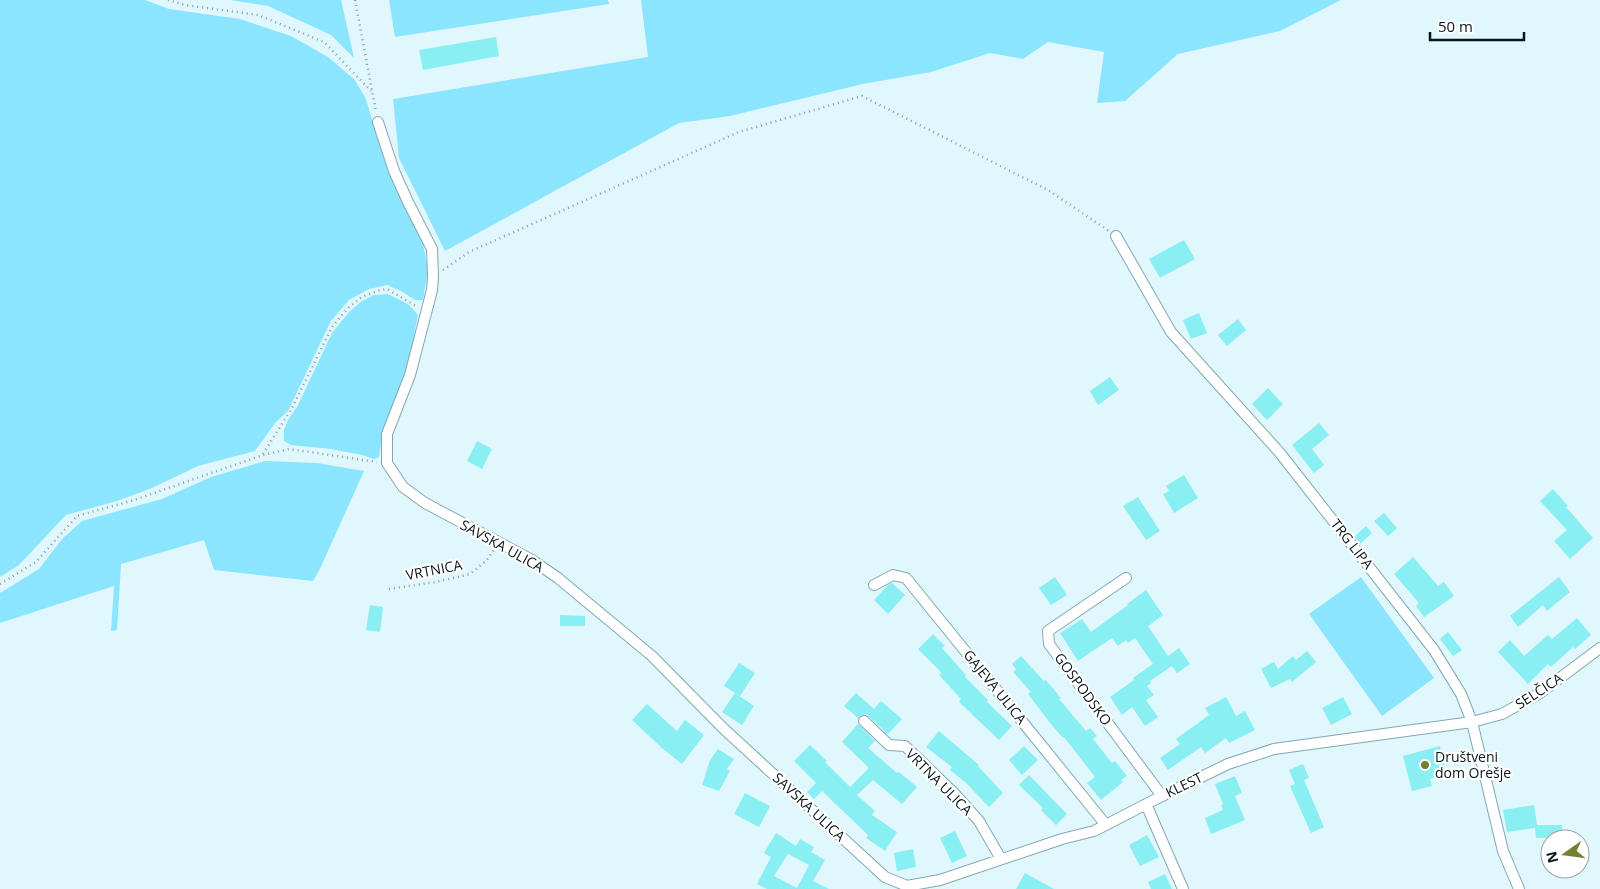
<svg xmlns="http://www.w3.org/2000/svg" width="1600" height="889" font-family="'Open Sans',sans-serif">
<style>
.green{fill:#8be5fe}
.building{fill:#8aeff2;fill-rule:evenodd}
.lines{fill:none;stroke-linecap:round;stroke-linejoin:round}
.street-casing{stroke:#83a8b3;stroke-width:12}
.path{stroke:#8a9ea4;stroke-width:2.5;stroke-dasharray:1 4;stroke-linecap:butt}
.street{stroke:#fff;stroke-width:10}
.poi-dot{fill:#738230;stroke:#fff;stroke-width:2}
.labels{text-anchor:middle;stroke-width:4.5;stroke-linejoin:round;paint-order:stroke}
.street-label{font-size:14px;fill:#07151a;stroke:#fff}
.poi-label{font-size:14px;fill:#07151a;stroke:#fff;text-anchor:start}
</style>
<rect width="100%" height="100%" fill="#e0f7fe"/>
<!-- green -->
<path class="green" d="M0 0H145L169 9 240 19 291 36 328 57 354 79 365 97 389 173 423 243 428 270 423 300H415L401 291 387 285 369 289 349 300 331 321 288 411 275 423 255 451 198 466 152 488 117 501 66 515 19 565 0 577Z
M230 0H341L354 58 331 35 268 6Z
M389 0H608L609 4 395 37Z
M641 0H1341L1280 31 1178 54 1125 101 1097 103 1104 52 1048 42 1023 59 990 53 931 72 863 84 730 116 679 123 445 251 399 158 393 99 648 57Z
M388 294 408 304 418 315 407 371 382 437 379 457 374 459 362 455 331 449 291 445 284 441V430L288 420 297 407 332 333 349 312 362 301 374 295Z
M265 461 317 463 364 471 319 571 313 581 214 570 204 540 121 564 117 630 111 631 114 586 0 623V593L39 569 62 539 82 521 162 499 211 477Z
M1361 577 1434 678 1382 716 1309 614Z"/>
<!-- building -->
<path class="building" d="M496 37 499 56 423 70 419 50Z
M1184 240 1195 259 1160 278 1149 259Z
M1199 313 1207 333 1191 339 1183 320Z
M1238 319 1246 330 1227 346 1218 335Z
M1110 377 1119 390 1098 405 1090 391Z
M1268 388 1283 404 1267 420 1252 404Z
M1319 423 1329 435 1312 449 1324 465 1314 473 1292 445Z
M477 441 492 449 482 469 467 461Z
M1184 475 1198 498 1174 513 1163 494 1169 491 1166 486Z
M1553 489 1568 506 1566 507 1593 538 1570 559 1554 541 1567 530 1540 501Z
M1138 497 1160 531 1146 540 1123 506Z
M1384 513 1397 528 1388 536 1374 521Z
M1366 526 1372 533 1360 544 1354 537Z
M1413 557 1438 586 1444 582 1454 596 1424 617 1416 606 1419 603 1394 574Z
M1055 577 1067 595 1051 605 1039 588Z
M1559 577 1570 592 1547 611 1543 605 1518 627 1510 616Z
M892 583 905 595 888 614 874 600 888 585Z
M1146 590 1163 615 1148 626 1168 656 1179 648 1190 664 1177 673 1172 666 1150 681 1151 683 1147 686 1154 695 1146 700 1158 717 1145 726 1132 707 1122 715 1110 697 1134 680 1133 678 1153 664 1135 638 1128 643 1126 640 1118 646 1112 638 1078 661 1060 633 1082 619 1091 632 1128 605 1127 604Z
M370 605 383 607 380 632 366 630Z
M560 615 585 616V626H560Z
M1577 618 1591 635 1575 649 1573 647 1551 667 1548 664 1528 684 1498 652 1510 640 1524 656 1548 635 1552 639Z
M1448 632 1462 650 1453 656 1440 639Z
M933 634 945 646 942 648 966 675 965 677 988 700 987 702 1012 726 999 740 959 702 961 699 939 675 942 673 918 649Z
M1307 651 1316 662 1292 682 1290 679 1271 688 1261 669 1274 662 1278 669 1293 656 1296 660Z
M1021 656 1044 681 1046 680 1061 698 1059 699 1086 731 1090 728 1097 736 1093 739 1112 763 1115 761 1127 776 1121 780 1123 782 1101 800 1087 783 1095 777 1064 737 1063 738 1050 723 1028 694 1031 692 1013 672 1016 669 1012 664Z
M739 663 755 673 740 696 724 686Z
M735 693 754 706 742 725 722 712Z
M856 693 874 709 881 701 902 719 888 734 866 714 862 715 858 718 844 706Z
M1226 697 1236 716 1245 711 1255 730 1229 743 1226 738 1205 753 1201 747 1168 770 1160 758 1180 744 1176 739 1209 715 1205 708Z
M1343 697 1352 714 1331 725 1322 708Z
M647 704 677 731 685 720 704 735 682 764 663 749 632 720Z
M858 724 875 741 868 748 897 773 899 772 917 787 902 804 873 780 857 795 875 811 872 815 897 832 885 851 866 838 868 835 822 791 814 799 807 792 816 783 794 761 810 745 827 761 825 762 850 787 869 768 842 742Z
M939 731 979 765 978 766 1003 793 989 807 966 783 950 770 952 767 926 747Z
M1024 746 1038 760 1022 775 1009 760Z
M1440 746 1447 774 1430 779 1432 786 1412 791 1403 756Z
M718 749 734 759 727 769 730 771 719 791 702 785 710 760Z
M1303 764 1309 778 1304 780 1324 827 1311 833 1290 786 1295 784 1289 770Z
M1029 775 1067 814 1056 825 1041 810 1043 808 1019 785Z
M1235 776 1242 793 1235 796 1245 820 1211 834 1205 818 1223 810 1221 805 1223 804 1215 784Z
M745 793 770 806 759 827 734 814Z
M1534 805 1537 825H1562V838H1536L1535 828 1507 832 1503 810Z
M955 831 967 856 952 863 940 838Z
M776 833 796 846 800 839 814 847 811 852 825 860 813 881 829 889H767L757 884 771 857 764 853ZM788 854 809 865 797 888 774 876Z
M1147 835 1159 857 1140 866 1129 845Z
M913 849 916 867 897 871 894 853Z
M1025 873 1054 889H1016Z
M1165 874 1172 889H1151L1148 882Z"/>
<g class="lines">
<defs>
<path id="street" d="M378 122 394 171 408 202 432 249 433 276 432 290 410 375 387 434V463L403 487 425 503 532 560 558 578 652 656 724 729 885 877 907 886
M1116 236 1171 332 1280 453 1434 650 1461 694 1472 722 1503 851 1519 889
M1126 578 1048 631 1049 644 1162 796
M874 585 893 575 906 578 1106 825
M864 721 889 745 905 746 954 793 979 821 1001 859
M1146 804 1183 889
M907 886 940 880 1062 839 1094 831 1162 796 1228 764 1274 749 1472 722 1502 714 1540 693 1600 648"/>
</defs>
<!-- street casing -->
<use href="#street" class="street-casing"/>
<!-- path -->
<path class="path" d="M168 0 185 5 258 15 324 42 371 91
M355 0 376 112
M443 270 469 252 739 132 862 96 1048 190 1109 231
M263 454 292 408 332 327 348 308 362 297 380 290 387 289 416 306
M0 584 36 562 77 516 131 501 263 455 289 449 377 462
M389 589 436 582 470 574 486 561 494 550"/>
<!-- street -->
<use href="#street" class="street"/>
</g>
<!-- markers -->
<circle class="poi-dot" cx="1425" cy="765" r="5"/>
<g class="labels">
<!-- street labels -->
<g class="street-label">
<text transform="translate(1352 544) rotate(52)" y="5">TRG LIPA</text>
<text transform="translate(502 546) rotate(29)" y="5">SAVSKA ULICA</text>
<text transform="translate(434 570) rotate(-11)" y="5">VRTNICA</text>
<text transform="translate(995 687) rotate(51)" y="5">GAJEVA ULICA</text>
<text transform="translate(1083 689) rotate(54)" y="5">GOSPODSKO</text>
<text transform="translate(1539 691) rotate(-33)" y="5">SELČICA</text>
<text transform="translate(939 782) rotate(45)" y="5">VRTNA ULICA</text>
<text transform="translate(1184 785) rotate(-26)" y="5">KLEST</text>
<text transform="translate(809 807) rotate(43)" y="5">SAVSKA ULICA</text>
</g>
<!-- poi labels -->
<g class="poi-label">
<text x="1435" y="762">Društveni<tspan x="1435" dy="16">dom Orešje</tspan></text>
</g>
</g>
<!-- north arrow -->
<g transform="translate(1565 854) rotate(256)"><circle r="24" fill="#ffffff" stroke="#9ca1a3"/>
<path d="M0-4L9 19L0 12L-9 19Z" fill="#738230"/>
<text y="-8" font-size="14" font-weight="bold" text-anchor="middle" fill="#07151a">N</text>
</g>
<!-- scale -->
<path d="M1430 32v8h94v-8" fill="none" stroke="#07151a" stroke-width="2.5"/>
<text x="1438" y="32" font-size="15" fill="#07151a" stroke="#ffffff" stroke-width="4" paint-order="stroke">50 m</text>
</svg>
